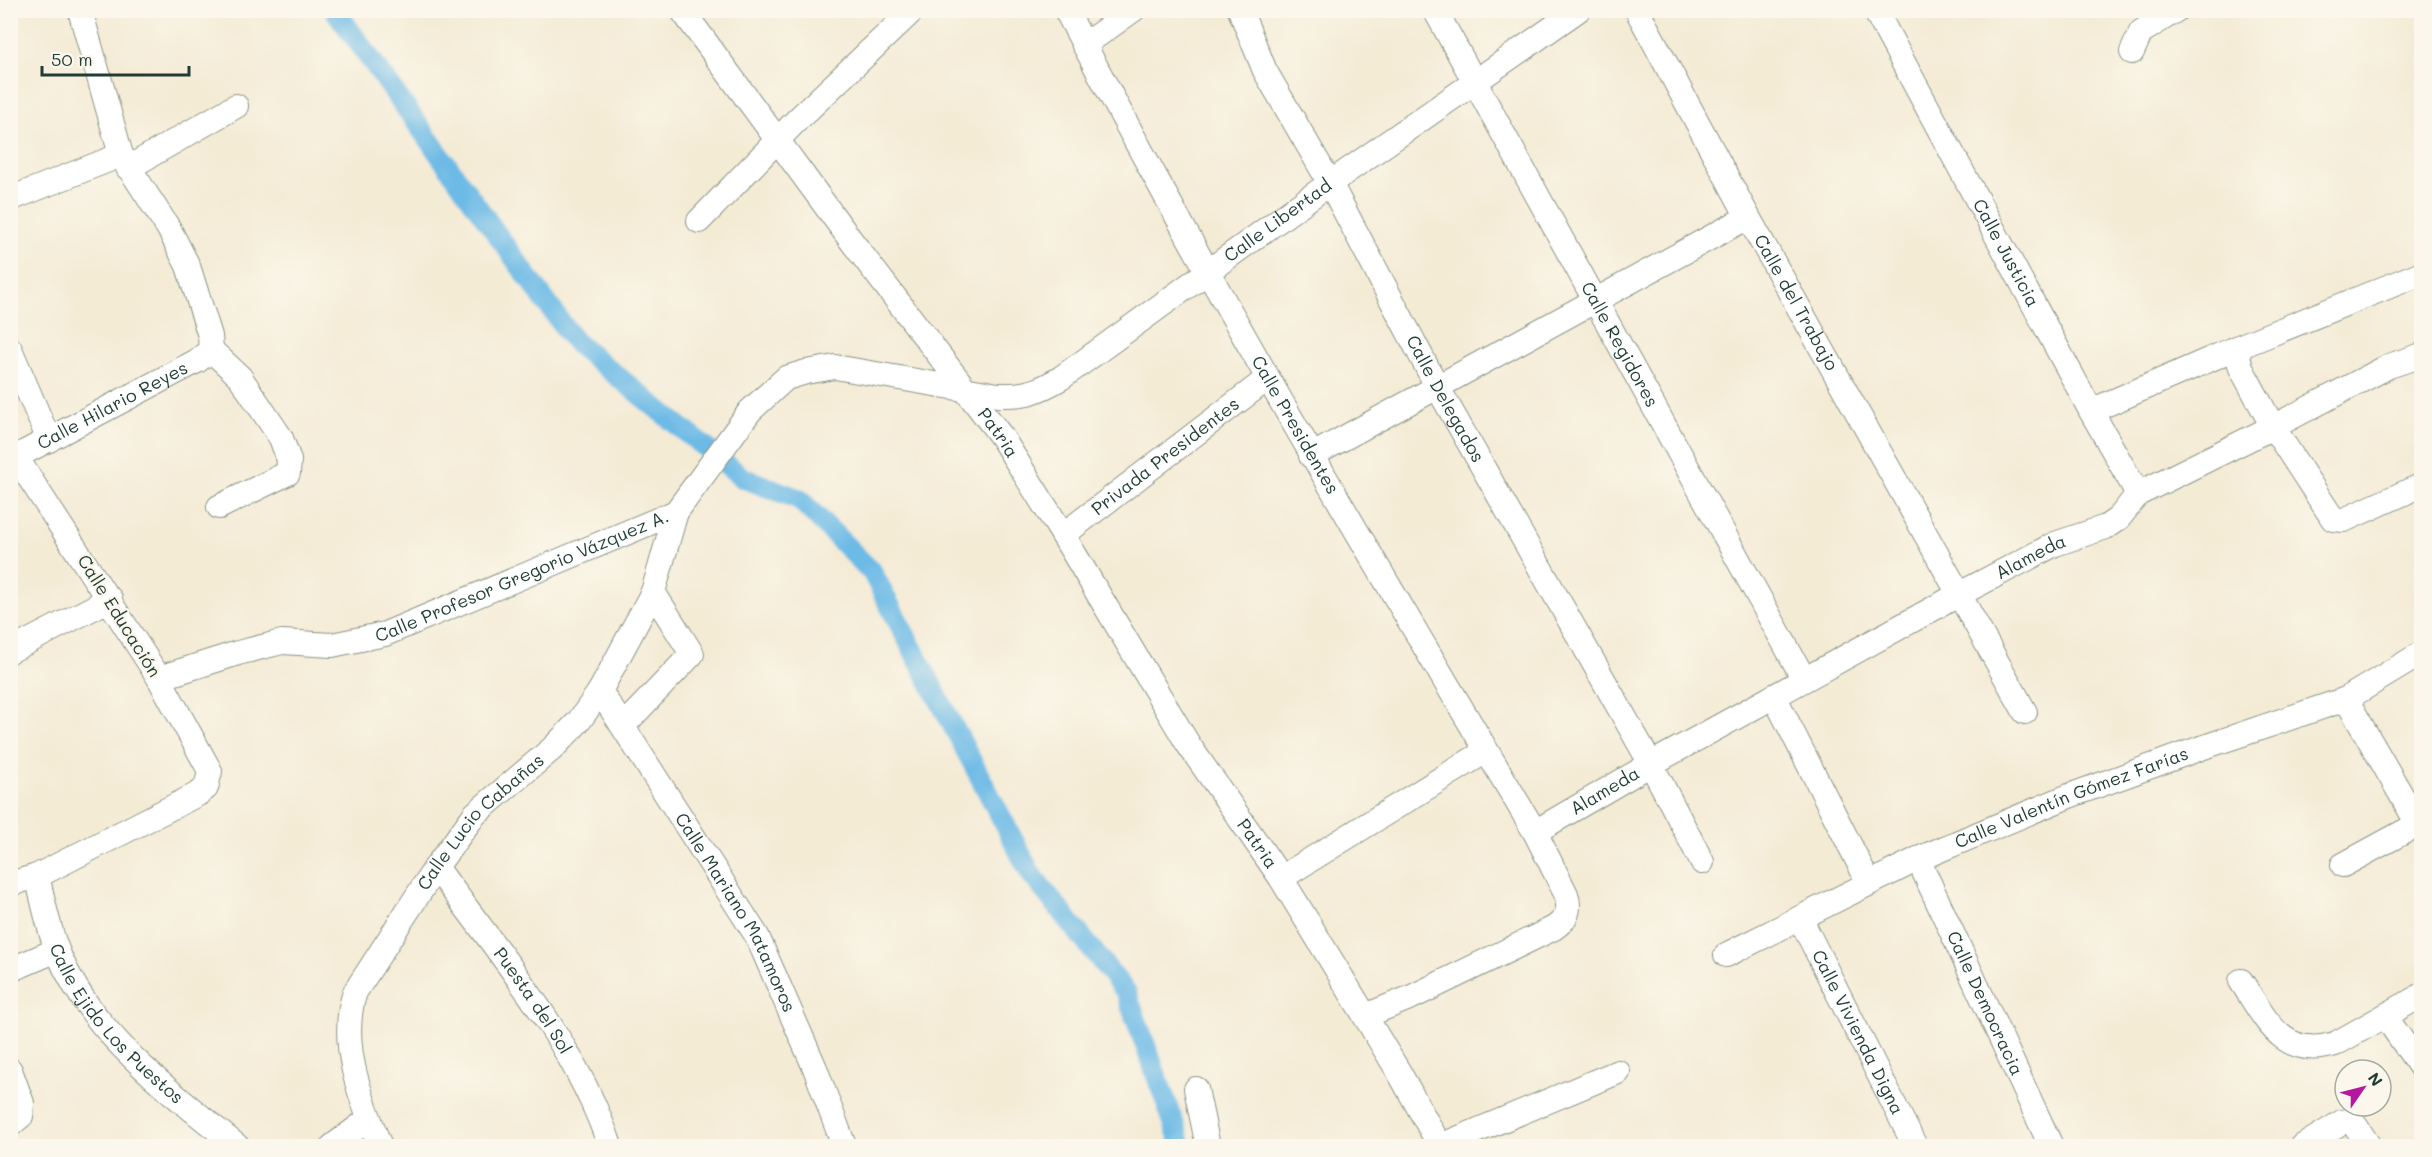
<svg xmlns="http://www.w3.org/2000/svg" width="2432" height="1157" font-family="Mali,sans-serif">
<style>
.lines{fill:none;stroke-linecap:round;stroke-linejoin:round}
.canal{stroke:#6cbae6;stroke-width:21}
.minor-casing{stroke:#8a9484;stroke-width:26}
.minor{stroke:#fff;stroke-width:24}
.labels{text-anchor:middle;stroke-width:4.5;stroke-linejoin:round;paint-order:stroke}
.street-label{font-size:18px;fill:#1f3d34;stroke:#fbf7ec}
</style>
<rect width="100%" height="100%" fill="#fbf7ec"/>
<filter id="ink" filterUnits="userSpaceOnUse"><feTurbulence type="fractalNoise" baseFrequency=".0167" numOctaves="2"/><feDisplacementMap in="SourceGraphic" scale="12" xChannelSelector="R" yChannelSelector="G"/><feConvolveMatrix kernelMatrix="1 2 1 2 8 2 1 2 1" color-interpolation-filters="sRGB"/></filter>
<filter id="wash" filterUnits="userSpaceOnUse"><feTurbulence type="fractalNoise" baseFrequency=".008" numOctaves="4" result="noise"/><feDisplacementMap in="SourceGraphic" scale="24" xChannelSelector="R" yChannelSelector="G"/><feGaussianBlur stdDeviation="1.35" result="paint"/><feColorMatrix in="noise" values="0 0 0 0 0 0 0 0 0 0 0 0 0 0 0 0 0 1.4 0 .05"/><feComposite in="paint" operator="in"/></filter>
<g filter="url(#wash)">
<rect width="100%" height="100%" fill="#f4ebd5"/>
<g class="lines">
<!-- canal -->
<path class="canal" d="M335 10 575 342 743 478 799 499 872 572 1031 874 1126 992 1182 1146"/>
</g>
</g>
<g filter="url(#ink)">
<g class="lines">
<defs>
<g id="minor">
<path d="M80 10 121 155 169 229 188 266 210 336 211 350"/>
<path id="s1" d="M682 10 850 239 1001 436 1063 535 1188 744 1281 878 1365 1016"/>
<path id="s2" d="M1066 10C1212 290 1373 561 1535 832L1566 894C1571 910 1567 919 1554 928L1414 996 1365 1016 1400 1074 1440 1146"/>
<path id="s3" d="M1240 10 1265 71 1330 183 1438 388 1651 764 1702 862"/>
<path id="s4" d="M1435 10 1804 679"/>
<path id="s5" d="M1637 10 1748 217 2025 712"/>
<path id="s6" d="M1875 10 2091 411 2138 494"/>
<path d="M1084 45 1133 10"/>
<path d="M2132 52 2141 32 2176 10"/>
<path d="M128 168 236 106"/>
<path d="M10 199 121 155"/>
<path d="M699 221 796 121 913 10"/>
<path d="M2422 273 2236 348 2241 368 2273 427 2333 519 2344 520 2422 485"/>
<path d="M10 349 49 440"/>
<path d="M211 350 240 377 281 438 289 460 288 473 219 507"/>
<path d="M2091 411 2236 348"/>
<path d="M1311 456 1748 217"/>
<path id="s7" d="M10 460 197 361 211 350"/>
<path id="s8" d="M1063 535 1267 379"/>
<path d="M10 651 110 599"/>
<path id="s9" d="M159 678 238 653 282 642 332 645 385 634 676 512 750 411 786 378 806 372 835 367 998 395C1025 396 1037 392 1061 378L1330 183 1578 10"/>
<path id="s10" d="M600 691 757 936 815 1068 844 1146"/>
<path d="M1774 696 1869 883"/>
<path d="M2346 699 2422 831"/>
<path d="M623 726 692 654 653 592"/>
<path id="s11" d="M1535 832 1651 764 1958 595 2055 544 2106 527 2119 518 2138 494 2273 427 2389 366 2422 355"/>
<path id="s12" d="M1918 859 2051 1146"/>
<path d="M2343 865 2422 822"/>
<path id="s13" d="M436 867C500 955 575 1042 610 1146"/>
<path id="s14" d="M37 876C43 900 48 927 57 950 91 1035 169 1090 237 1146"/>
<path d="M1281 878 1486 751"/>
<path d="M10 884 37 876 198 794 206 788 210 771 159 678 16 457"/>
<path id="s15" d="M1800 918 1915 1146"/>
<path id="s16" d="M1726 955 1918 859 2069 796 2201 748 2346 699 2422 653"/>
<path d="M10 970 57 950"/>
<path d="M2241 981C2266 1019 2282 1060 2335 1044L2422 995"/>
<path d="M2385 1016 2422 1069"/>
<path d="M10 1070 22 1103 21 1116 10 1125"/>
<path d="M1196 1089 1208 1146"/>
<path d="M333 1146 369 1119"/>
<path id="s17" d="M380 1146C361 1099 338 1043 355 992L436 867 475 814 553 748 579 721 600 691 653 592 676 512"/>
<path d="M1440 1146 1618 1072"/>
<path d="M2303 1146 2342 1122 2349 1121 2355 1125 2369 1146"/>
</g>
</defs>
<!-- minor casing -->
<use href="#minor" class="minor-casing"/>
<!-- minor -->
<use href="#minor" class="minor"/>
</g>
</g>
<g class="labels">
<!-- street labels -->
<g class="street-label">
<text dy="6" stroke="none"><textPath href="#s9" startOffset="1272">Calle Libertad</textPath></text>
<text dy="6" stroke="none"><textPath href="#s6" startOffset="276">Calle Justicia</textPath></text>
<text dy="6" stroke="none"><textPath href="#s5" startOffset="333">Calle del Trabajo</textPath></text>
<text dy="6" stroke="none"><textPath href="#s4" startOffset="382">Calle Regidores</textPath></text>
<text dy="6" stroke="none"><textPath href="#s3" startOffset="440">Calle Delegados</textPath></text>
<text dy="6" stroke="none"><textPath href="#s7" startOffset="116">Calle Hilario Reyes</textPath></text>
<text dy="6" stroke="none"><textPath href="#s2" startOffset="474">Calle Presidentes</textPath></text>
<text dy="6" stroke="none"><textPath href="#s1" startOffset="528">Patria</textPath></text>
<text dy="6" stroke="none"><textPath href="#s8" startOffset="129">Privada Presidentes</textPath></text>
<text dy="6" stroke="none"><textPath href="#s11" startOffset="567">Alameda</textPath></text>
<text dy="6" stroke="none"><textPath href="#s9" startOffset="381">Calle Profesor Gregorio Vázquez A.</textPath></text>
<text transform="translate(119 616) rotate(58)" y="6">Calle Educación</text>
<text dy="6" stroke="none"><textPath href="#s11" startOffset="81">Alameda</textPath></text>
<text dy="6" stroke="none"><textPath href="#s16" startOffset="380">Calle Valentín Gómez Farías</textPath></text>
<text dy="6" stroke="none"><textPath href="#s17" startOffset="372">Calle Lucio Cabañas</textPath></text>
<text dy="6" stroke="none"><textPath href="#s1" startOffset="1014">Patria</textPath></text>
<text dy="6" stroke="none"><textPath href="#s10" startOffset="260">Calle Mariano Matamoros</textPath></text>
<text dy="6" stroke="none"><textPath href="#s13" startOffset="165">Puesta del Sol</textPath></text>
<text dy="6" stroke="none"><textPath href="#s12" startOffset="159">Calle Democracia</textPath></text>
<text dy="6" stroke="none"><textPath href="#s14" startOffset="172">Calle Ejido Los Puestos</textPath></text>
<text dy="6" stroke="none"><textPath href="#s15" startOffset="128">Calle Vivienda Digna</textPath></text>
</g>
</g>
<!-- margin -->
<rect width="2432" height="1157" fill="none" stroke="#fbf7ec" stroke-width="36"/>
<!-- north arrow -->
<g transform="translate(2363 1088) rotate(55)"><circle r="28" fill="#fbf7ec" stroke="#a3ada2" stroke-width="1.5"/>
<path d="M0-4.5L10 22L0 15L-10 22Z" fill="#b5179e"/>
<text y="-9" font-size="16" font-weight="bold" text-anchor="middle" fill="#1f3d34">N</text>
</g>
<!-- scale -->
<path d="M42 66v9h147v-9" fill="none" stroke="#1f3d34" stroke-width="3"/>
<text x="51" y="66" font-size="18" fill="#1f3d34" stroke="#fbf7ec" stroke-width="4.5" paint-order="stroke">50 m</text>
</svg>
